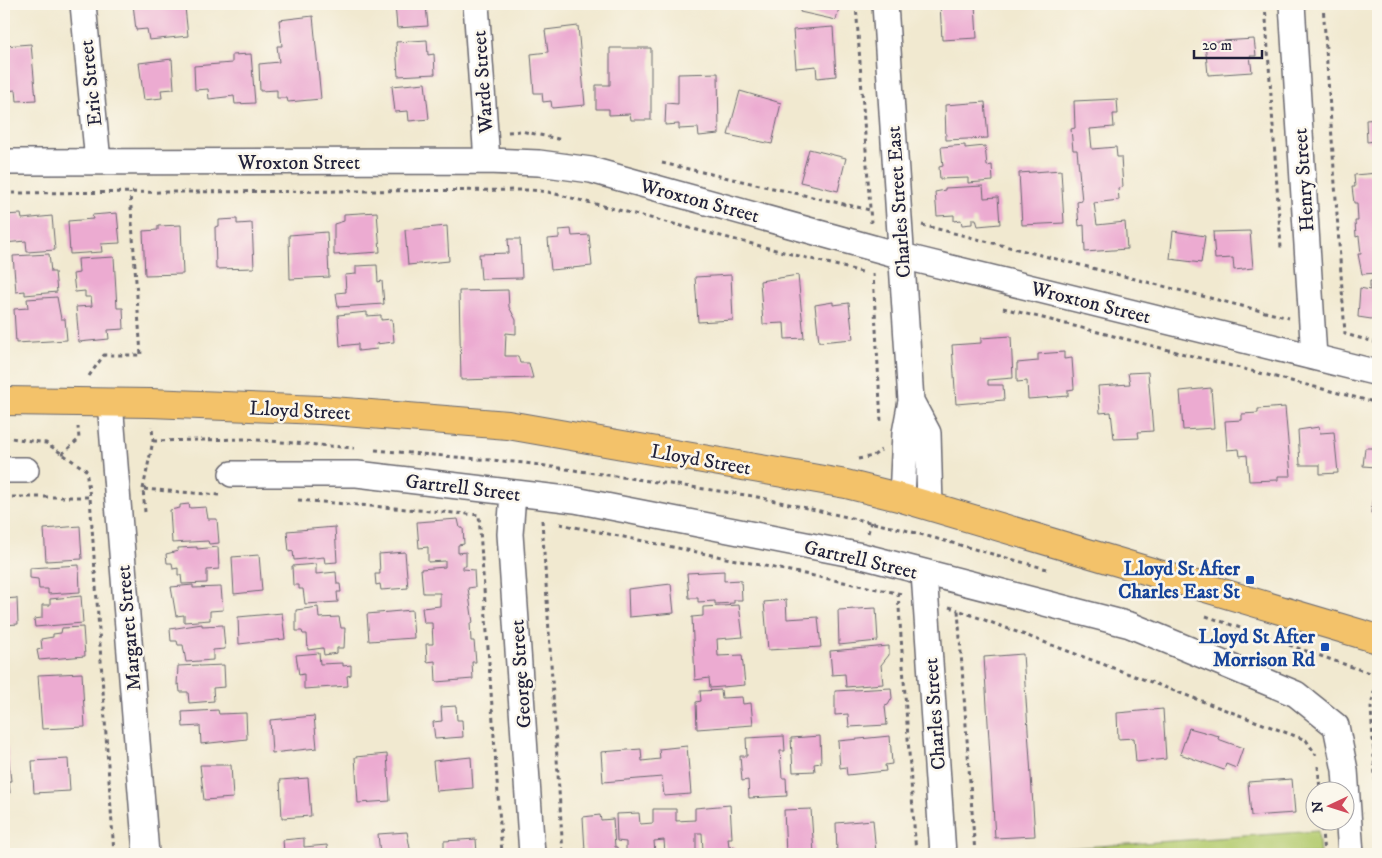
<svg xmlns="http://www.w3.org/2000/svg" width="1382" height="858" font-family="'IM FELL DW Pica',serif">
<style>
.green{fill:#b5cc71;stroke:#6c7756}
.building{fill:#ecabd1}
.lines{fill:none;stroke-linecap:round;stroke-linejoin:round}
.minor-casing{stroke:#6a686f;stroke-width:28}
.major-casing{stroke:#6a686f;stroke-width:30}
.path{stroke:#6a686f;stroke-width:3;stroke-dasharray:4 4;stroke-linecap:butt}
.minor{stroke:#fff;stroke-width:25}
.major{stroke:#f3c26a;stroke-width:28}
.transit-dot{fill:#1a4fb4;stroke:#fbf7ec;stroke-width:2}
.labels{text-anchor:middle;stroke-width:5;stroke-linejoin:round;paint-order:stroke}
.street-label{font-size:20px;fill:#22223b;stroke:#fbf7ec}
.transit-label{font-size:20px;font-weight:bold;fill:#164399;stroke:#fbf7ec;text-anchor:end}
</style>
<rect width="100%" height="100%" fill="#fbf7ec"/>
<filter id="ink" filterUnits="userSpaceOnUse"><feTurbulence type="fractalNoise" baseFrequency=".02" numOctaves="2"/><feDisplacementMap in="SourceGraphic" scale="10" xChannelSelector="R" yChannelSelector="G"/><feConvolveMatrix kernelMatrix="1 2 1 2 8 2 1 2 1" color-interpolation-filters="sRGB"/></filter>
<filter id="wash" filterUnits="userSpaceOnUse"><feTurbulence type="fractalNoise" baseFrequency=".0096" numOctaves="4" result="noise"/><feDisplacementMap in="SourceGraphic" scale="20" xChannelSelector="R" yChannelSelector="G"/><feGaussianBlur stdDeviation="1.12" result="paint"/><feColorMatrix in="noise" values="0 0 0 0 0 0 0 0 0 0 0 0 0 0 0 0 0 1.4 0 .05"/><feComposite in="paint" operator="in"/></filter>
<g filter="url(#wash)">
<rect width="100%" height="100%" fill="#f1e9d0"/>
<!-- green -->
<path class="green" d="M1318 831 1320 854H981Z"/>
<g id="blocks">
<!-- building -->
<path class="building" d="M133 4H175V8L185 7 188 36 149 40 147 29 136 30Z
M395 4H421V6H426L428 26 397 28Z
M792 4H840L836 20 800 12 801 7Z
M940 4H975L977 38 942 40Z
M313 16 321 99 288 102 287 98H277V90L260 91 259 64 279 62 277 46H282L279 20Z
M578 26 585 105 552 108 551 101 543 102 542 93H534L531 54 548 52 545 30Z
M833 27 836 76 817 78 816 66 796 68 793 30Z
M1254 39 1256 56H1250L1252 72 1208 75 1205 42Z
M427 40 428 55 434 54 435 74 398 76 396 42Z
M31 44 36 100 17 101 16 90 4 91V46Z
M610 48H651V120H631L630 114 609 115V109H596V85H610Z
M251 54 255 103 235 104 234 96 209 99 208 89 195 90 194 66 232 63V55Z
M172 59 174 89 161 90 162 98 144 100 139 63Z
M718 73 719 134 699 136 698 128 679 129V124L665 125 666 103 678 104V74Z
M425 83 429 119 409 121 408 111 395 112 392 86Z
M740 91 781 103 772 144 728 135Z
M1117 99 1118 114H1113L1114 127 1090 129 1092 149 1116 147 1117 157H1121L1123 187 1118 188 1119 200 1094 203 1097 225 1125 222 1127 249 1085 252 1084 225 1079 226 1077 202 1082 201 1077 150H1073L1071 129 1075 128 1074 101Z
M985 102 988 138 946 140 945 105Z
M1378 119V159H1377L1375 141 1367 142 1366 120Z
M965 145V148L985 146 987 166 992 165 993 181 968 183V178L940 179 939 167 943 166 941 147Z
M809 149 846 158 838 191 800 182Z
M1061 170 1064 223 1022 225 1019 173Z
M1378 173V273L1362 274 1358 254H1361L1359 236 1356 237 1355 221H1358L1357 203H1354L1352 187H1355L1354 175Z
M983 186 984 198 998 197 1000 224 978 226 976 219H972V224L962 225 961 220 954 221V215L937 216 935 192 945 190V188Z
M377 212 380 252 334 255V224L344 221V214Z
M117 213 120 243 101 244 102 252 70 254 68 221 93 219 92 215Z
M21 214 22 219 52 216 55 250 27 252 26 241 4 243V215Z
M237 219V224L252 223 254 268 216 269 215 227 219 226V220Z
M181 225 183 274 145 275 143 231 158 230V226Z
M447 226 449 261 408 265 405 230Z
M571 229 572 236 589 235 592 266 551 270 548 239 559 238V230Z
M1173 231 1205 236 1201 263 1170 259Z
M1250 231 1253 268 1234 270 1233 258 1215 259 1213 232Z
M327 232 329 277 290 279 289 235Z
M508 239H520L522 278 481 279 479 254 509 253Z
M49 254 51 272H55L57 292 25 295V291L16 292 13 256Z
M114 257 117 308H123L124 329 108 330 109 339 79 342 76 307 92 306 91 297H85V291L75 292 73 274 79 273 78 259Z
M377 265 378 282 382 281 384 304 338 307 336 293 346 292 345 275 356 274V266Z
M731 275 733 320 698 322 695 277Z
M798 275 804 338 785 339 784 323 763 324 760 281Z
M1370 281 1378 282V320L1358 317 1360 288 1370 290Z
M508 290 509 307 516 320V334L506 333 505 356H518L520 363H529L533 378 461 380 459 291Z
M57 297 61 319H65L67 340 16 343 14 309 28 308 27 299Z
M833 302V305L849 303 853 339 819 342 815 305Z
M367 312V316L381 315V320L392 319 394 342 376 344 377 349 358 351V344L340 346 338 315Z
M1011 336 1013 378 988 380V385H1003L1004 400 956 404 952 345 981 343V338Z
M1064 352V359L1072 358 1074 389 1068 390V396L1028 399 1027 381 1017 382V363L1038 361V354Z
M1148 372 1153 431 1138 432 1139 438 1114 439 1111 412 1100 413 1098 386 1130 384 1128 373Z
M1211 388 1214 428 1183 430 1180 391Z
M1285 407 1291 476H1278V480L1249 481 1247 455 1240 456 1239 449 1227 450 1225 421 1242 420V414L1258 413V409Z
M1319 427 1320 433 1334 432 1338 473 1320 474V465H1300L1298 430Z
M1376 440 1378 441V514L1371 513 1376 467 1363 466 1365 448H1375Z
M189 504 190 508 206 507 208 519H217L219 543 209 544 208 541 172 543 170 510 180 508V505Z
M458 519 460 528H463L464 544 458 545V553L466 552V566H463V569L474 570 475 587 468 588 473 623H470L471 641H474L476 662H472L473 679 436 682 435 661 427 662 426 644H433L432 623H424L422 608 440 606V593H423L421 569 445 567V561L428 562V547L419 548 417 522Z
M80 526 82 559 46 561 44 529Z
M335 527 337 562 325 563 324 557 294 560 293 551 289 552 287 531Z
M197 547V549L218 547 219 569 207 570V583L182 584 181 575H178V568L173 569 172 563H167L166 554 178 551V548Z
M405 552 408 588 381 590 380 584 376 585 375 574H380L379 554Z
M259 555 262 591 234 594 232 557Z
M316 564V574L336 572 337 584H340L341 592H337L338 602 305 604 303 589H299V585H293L292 566Z
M79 565 80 592 48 594V589H39L38 579 30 578V568Z
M724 571V581L741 580 742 600H734V603L715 604V601L698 602V598H689L687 573Z
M671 584 674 613 629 617 628 589Z
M193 585V588L221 587 223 610 210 611V620L184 622V615L176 616 171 587Z
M81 596 83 623 35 627 34 619 42 618V605H50V599Z
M17 598 18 624 4 625V599Z
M786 600 787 619 818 617 821 647 768 650 764 602Z
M739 605 743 637 717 639 718 656 742 655 745 685 710 688 709 678 695 680 692 617 703 616V607Z
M318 607 319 618 339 617 341 628H345L344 648H337V653L324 655 323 648 308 650 307 634H303L302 631H296V610Z
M876 608 878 641 839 645 838 610Z
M412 610 414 638 369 641 367 614Z
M282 613 285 639 239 644 238 617Z
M202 624V626L223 625 225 649 213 650V660L186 662 183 645H178L177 641H171L170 629Z
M83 627 85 656 39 660 37 650 42 649 41 639 53 637V634L61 633 62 628Z
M889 646V655L881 665 883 684 846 687 845 674 832 675 830 651Z
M319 653 320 664 343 663V666L351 665V675L347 676 348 686 304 689V674L299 675 296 655Z
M1023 654 1035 836 995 838 984 657Z
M199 665V666L224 665 225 687 213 688 214 701 189 703 188 692H180L179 684 177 685 178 666Z
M82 673 85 727 42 729 38 675Z
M891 688 892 698 888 705 885 706 887 725 849 727 848 714 835 715V691Z
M721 690 722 698 742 697 743 704 751 703 753 725 697 729 696 702 701 701 700 691Z
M456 706 457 720H462L463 737 435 739 433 722 442 721 441 707Z
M1163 709 1166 759 1136 762 1134 738 1118 739 1117 713Z
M218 710 219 714 246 713 247 739 201 744 200 726 183 727 182 712Z
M314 716 317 748 272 753 270 720Z
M1189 728 1219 736 1218 739 1243 748 1236 768 1226 764 1224 770 1180 754Z
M784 736 785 751H780L782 778H786L787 796 749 798 748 780 742 781 740 756H747L746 738Z
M820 736 821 763 814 764 815 771 793 772 791 738Z
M890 736 892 764 885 765 886 771 847 775 846 767 840 768 838 741Z
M7 745 11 781H9L10 793H4V746Z
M687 746 691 794 664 796 662 777 603 782 601 752 641 749 642 761 660 759 659 749Z
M387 754 390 801 358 803 355 757Z
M471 757 473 788 436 791 433 761Z
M68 759 70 791 34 793 32 761Z
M200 765H231L233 798 204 800Z
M308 778 311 816 282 818 280 780Z
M1292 779 1295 813 1251 816 1248 782Z
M730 805 732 838H728L729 847 734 846 735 854H710V851H703L702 833H696V854H665L664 840 654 841 655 854H626V842L617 841 616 814 639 813 640 824 653 823V809H676V821L695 820V808Z
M811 809 814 854H786L784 810Z
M600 815 601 820 613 819 615 847H617L618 854H582V851H585L583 817Z
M873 820 876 853 837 854 836 823Z
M407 832 411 854H380L378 834Z
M304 838V847L327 845 328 854H285L284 852 283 840Z
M476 839 477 854H444V841Z"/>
</g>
</g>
<g filter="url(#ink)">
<use href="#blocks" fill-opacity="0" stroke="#6a686f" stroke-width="1"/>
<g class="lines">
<defs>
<path id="minor" d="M83 4 98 162
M476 4 487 161
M885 4 911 401 905 433 902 498
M1292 4 1314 357
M4 162 487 161 539 163 591 170 902 256 1378 373
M911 401 928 433 930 506
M110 402 146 854
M4 470H26
M232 474H357L575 500 862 556 1130 625 1296 694 1336 726 1345 770 1351 854
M513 494 510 534 532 854
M924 573 943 854"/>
<path id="major" d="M4 401 150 403 320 410 508 425 846 484 902 498 1378 639"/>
</defs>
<!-- minor casing -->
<use href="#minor" class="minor-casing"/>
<!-- major casing -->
<use href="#major" class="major-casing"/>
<!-- path -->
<path class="path" d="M856 4 871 223
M1265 4 1281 248
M1323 4 1345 334 1378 343
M508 132 521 131 563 140
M662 163 870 210
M4 193 531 190 548 192 862 272
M922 225 1289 318
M873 273 881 422
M1003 308 1378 403
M89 376 104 355H141L130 193
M4 437 46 443 86 470 90 497
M153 441 246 439 354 448
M375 450 525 463 753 496 905 530 1047 569
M62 454 79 439 78 427
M858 459 873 456 881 450
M143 489 153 441 152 426
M4 497H90L114 854
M298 500 479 515 502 854
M145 512 143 489 219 495
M542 520 563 854
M560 524 902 594
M868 533 871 522
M898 593 916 854
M949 607 958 610
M1206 616 1378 676
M1378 683 1374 692 1371 707 1378 824
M1318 766 1320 790
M1321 820 1324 854
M975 854 958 610 1306 740 1316 755"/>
<!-- minor -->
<use href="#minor" class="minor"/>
<!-- major -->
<use href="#major" class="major"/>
</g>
</g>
<!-- markers -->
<g class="transit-dot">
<rect x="1245" y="575" width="10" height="10" rx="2.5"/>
<rect x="1320" y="642" width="10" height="10" rx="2.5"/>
</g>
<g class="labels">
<!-- street labels -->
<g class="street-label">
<text transform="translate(482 82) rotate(-94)" y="7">Warde Street</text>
<text transform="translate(90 83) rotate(-96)" y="7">Eric Street</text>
<text x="299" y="169">Wroxton Street</text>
<text transform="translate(1303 180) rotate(-94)" y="7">Henry Street</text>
<text transform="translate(700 200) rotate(15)" y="7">Wroxton Street</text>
<text transform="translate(898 202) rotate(-94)" y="7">Charles Street East</text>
<text transform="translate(1091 302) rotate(14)" y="7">Wroxton Street</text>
<text transform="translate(300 410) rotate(3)" y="7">Lloyd Street</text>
<text transform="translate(701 459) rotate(10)" y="7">Lloyd Street</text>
<text transform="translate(463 487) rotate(7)" y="7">Gartrell Street</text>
<text transform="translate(861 559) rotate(13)" y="7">Gartrell Street</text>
<text transform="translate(128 628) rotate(-95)" y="7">Margaret Street</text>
<text transform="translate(520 674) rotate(-94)" y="7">George Street</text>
<text transform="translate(934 714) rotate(-94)" y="7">Charles Street</text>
</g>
<!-- transit labels -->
<g class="transit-label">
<text x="1240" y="575">Lloyd St After<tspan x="1240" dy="23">Charles East St</tspan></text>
<text x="1315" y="643">Lloyd St After<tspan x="1315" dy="23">Morrison Rd</tspan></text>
</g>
</g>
<!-- margin -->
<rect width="1382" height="858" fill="none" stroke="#fbf7ec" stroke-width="20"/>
<!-- north arrow -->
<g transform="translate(1330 806) rotate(266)"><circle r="24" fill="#fbf7ec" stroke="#a4a2a5"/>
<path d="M0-4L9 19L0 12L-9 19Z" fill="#d1495b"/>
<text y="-8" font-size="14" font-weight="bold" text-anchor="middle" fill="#22223b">N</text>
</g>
<!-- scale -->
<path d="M1194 50v8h68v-8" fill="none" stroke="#22223b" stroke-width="2.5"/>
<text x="1202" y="50" font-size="15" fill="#22223b" stroke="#fbf7ec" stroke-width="4" paint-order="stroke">20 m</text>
</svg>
